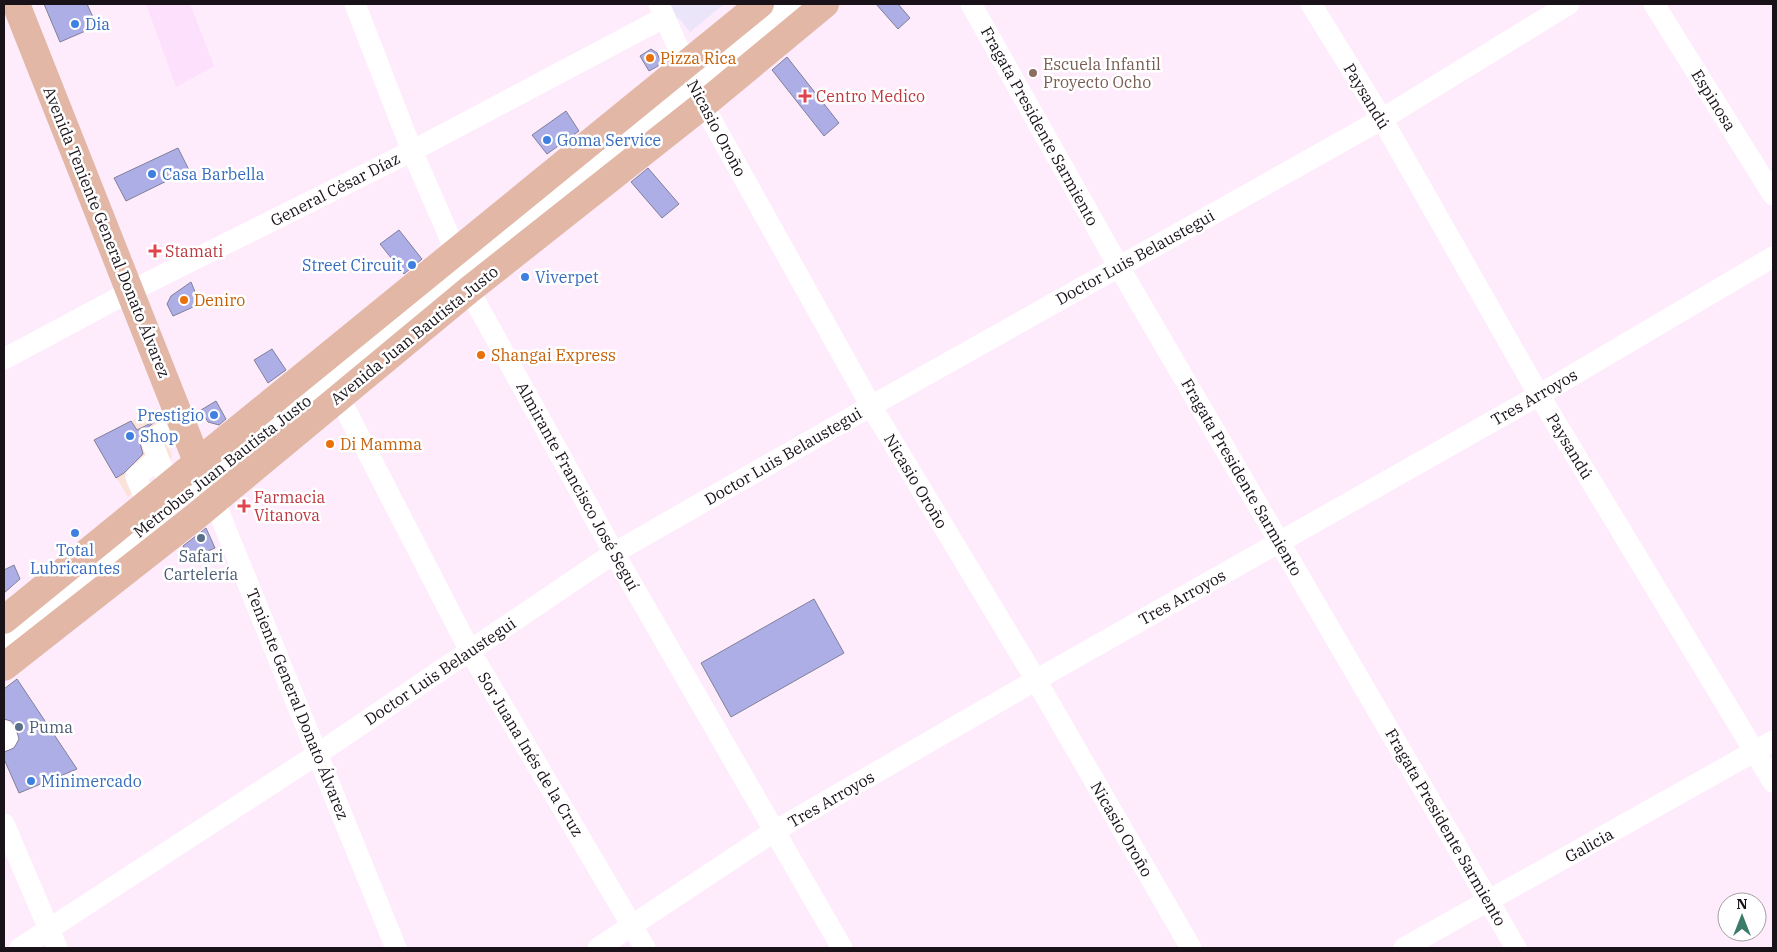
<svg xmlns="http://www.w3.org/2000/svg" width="1777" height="952" font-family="'IBM Plex Serif',serif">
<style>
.commercial{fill:#fce3da}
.built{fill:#fde0fb}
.medical{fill:#ebe5fa}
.building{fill:#aeaee6;stroke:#7f8099}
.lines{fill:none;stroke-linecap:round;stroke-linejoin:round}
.minor{stroke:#fff;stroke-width:21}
.major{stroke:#e2b7a6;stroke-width:28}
.shop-dot{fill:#3f7fe0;stroke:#fff;stroke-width:2}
.food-dot{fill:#e8710a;stroke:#fff;stroke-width:2}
.education-dot{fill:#8d6e63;stroke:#fff;stroke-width:2}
.health-dot{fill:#e0444e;stroke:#fff;stroke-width:2}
.service-dot{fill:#5c6f8a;stroke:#fff;stroke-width:2}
.labels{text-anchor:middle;stroke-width:5;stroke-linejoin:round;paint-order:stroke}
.shop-label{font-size:16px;fill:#366cbe;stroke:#fff;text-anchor:start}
.food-label{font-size:16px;fill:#c56008;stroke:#fff;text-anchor:start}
.education-label{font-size:16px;fill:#785e54;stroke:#fff;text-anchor:start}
.health-label{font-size:16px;fill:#be3a42;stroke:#fff;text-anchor:start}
.street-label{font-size:16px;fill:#191219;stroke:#fff}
.service-label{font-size:16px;fill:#4e5e75;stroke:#fff}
</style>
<rect width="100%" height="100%" fill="#feecfd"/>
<!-- commercial -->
<path class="commercial" d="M153 410 172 455 170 462 128 497 94 440Z"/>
<!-- built -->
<path class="built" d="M146 4H190L214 66 176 87Z"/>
<!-- medical -->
<path class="medical" d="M667 4H724L690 32 679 18 676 20Z"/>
<!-- building -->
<path class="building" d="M44 4H87L97 26 60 42Z
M876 4H898L910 18 898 29Z
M651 49 657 53 660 60 658 66 649 71 640 56Z
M787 57 839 123 824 136 772 70Z
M566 111 579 131 547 154 532 135Z
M178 148 189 170 126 201 114 178Z
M648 168 679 204 662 218 631 182Z
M399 230 422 259 404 274 380 244Z
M191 282 200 304 173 316 167 304 171 296Z
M272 349 286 370 268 383 254 360Z
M216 401 226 419 219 425 208 422 201 410Z
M157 420 140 434 139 439 143 454 124 473 116 478 94 440 131 421 137 430Z
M206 528 215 548 189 559 183 546Z
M14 565 20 579 4 593V570Z
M814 599 844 653 731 717 701 663Z
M17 679 77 769 19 793 4 759V752L14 748 19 739 15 726 11 721 4 719V689Z"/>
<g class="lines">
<!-- minor -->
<path class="minor" d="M355 4 412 151 447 231 469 290 614 553 842 948
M659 4 703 105 871 406 1036 680 1191 948
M971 4 1119 267 1516 948
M1311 4 1382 119 1539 395 1773 782
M1654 4 1773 195
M4 359 129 292 412 151 665 17
M339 397 470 651 645 948
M169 485 151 440 182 421
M209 488 396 948
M147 503 136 477 158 458
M4 644 179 497 233 462 460 269 694 85 791 4
M4 731 7 738 4 740
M4 824 57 948
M20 948 319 753 614 553 871 406 1382 119 1569 4
M598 948 773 832 1036 680 1539 395 1773 257
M1404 948 1773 741"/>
<!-- major -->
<path class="major" d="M16 4 197 461
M4 620 760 4
M4 667 195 517 469 290 703 105 825 4"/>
</g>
<!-- markers -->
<g class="shop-dot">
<circle cx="75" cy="24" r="5"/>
<circle cx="547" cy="140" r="5"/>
<circle cx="152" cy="174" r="5"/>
<circle cx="412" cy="265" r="5"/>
<circle cx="525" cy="277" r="5"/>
<circle cx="214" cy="415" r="5"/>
<circle cx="130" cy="436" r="5"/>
<circle cx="75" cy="533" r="5"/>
<circle cx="31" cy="781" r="5"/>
</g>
<g class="food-dot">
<circle cx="650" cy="58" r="5"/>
<circle cx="184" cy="300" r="5"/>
<circle cx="481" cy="355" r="5"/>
<circle cx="330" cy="444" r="5"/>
</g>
<circle class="education-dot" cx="1033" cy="73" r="5"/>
<g class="health-dot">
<path d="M802.5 88.5h5v5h5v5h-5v5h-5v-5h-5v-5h5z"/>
<path d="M152.5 243.5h5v5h5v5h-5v5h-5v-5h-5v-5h5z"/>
<path d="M241.5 498.5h5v5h5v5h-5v5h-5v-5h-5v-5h5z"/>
</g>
<g class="service-dot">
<circle cx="201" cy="538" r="5"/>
<circle cx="19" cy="727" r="5"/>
</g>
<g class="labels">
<!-- shop labels -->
<g class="shop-label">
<text x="85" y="30">Dia</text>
<text x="557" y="146">Goma Service</text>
<text x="162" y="180">Casa Barbella</text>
<text x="402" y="271" text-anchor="end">Street Circuit</text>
<text x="535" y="283">Viverpet</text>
<text x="204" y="421" text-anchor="end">Prestigio</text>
<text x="140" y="442">Shop</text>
<text x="75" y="556" text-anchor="middle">Total<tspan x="75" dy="18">Lubricantes</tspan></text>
<text x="41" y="787">Minimercado</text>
</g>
<!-- food labels -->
<g class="food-label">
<text x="660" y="64">Pizza Rica</text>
<text x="194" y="306">Deniro</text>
<text x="491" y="361">Shangai Express</text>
<text x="340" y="450">Di Mamma</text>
</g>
<!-- education labels -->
<g class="education-label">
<text x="1043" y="70">Escuela Infantil<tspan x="1043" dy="18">Proyecto Ocho</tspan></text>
</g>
<!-- health labels -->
<g class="health-label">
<text x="816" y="102">Centro Medico</text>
<text x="165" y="257">Stamati</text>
<text x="254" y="503">Farmacia<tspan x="254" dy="18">Vitanova</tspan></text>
</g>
<!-- street labels -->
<g class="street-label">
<text transform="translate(1367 96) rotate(59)" y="6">Paysandú</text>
<text transform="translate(1714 100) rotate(58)" y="6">Espinosa</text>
<text transform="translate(1040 126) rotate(61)" y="6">Fragata Presidente Sarmiento</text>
<text transform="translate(717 128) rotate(62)" y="6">Nicasio Oroño</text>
<text transform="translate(335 189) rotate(-27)" y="6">General César Díaz</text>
<text transform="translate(107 232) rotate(68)" y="6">Avenida Teniente General Donato Álvarez</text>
<text transform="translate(1135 257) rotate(-29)" y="6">Doctor Luis Belaustegui</text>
<text transform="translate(414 335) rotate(-39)" y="6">Avenida Juan Bautista Justo</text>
<text transform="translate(1534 397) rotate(-30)" y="6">Tres Arroyos</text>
<text transform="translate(1570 446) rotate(59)" y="6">Paysandú</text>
<text transform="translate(783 456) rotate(-30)" y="6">Doctor Luis Belaustegui</text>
<text transform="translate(222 466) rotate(-38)" y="6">Metrobus Juan Bautista Justo</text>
<text transform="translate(1242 477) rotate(60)" y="6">Fragata Presidente Sarmiento</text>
<text transform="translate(916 481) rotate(59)" y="6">Nicasio Oroño</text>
<text transform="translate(578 486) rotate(61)" y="6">Almirante Francisco José Seguí</text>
<text transform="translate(1182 597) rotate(-29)" y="6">Tres Arroyos</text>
<text transform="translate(440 671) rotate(-34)" y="6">Doctor Luis Belaustegui</text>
<text transform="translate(298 704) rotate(68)" y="6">Teniente General Donato Álvarez</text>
<text transform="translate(531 754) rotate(59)" y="6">Sor Juana Inés de la Cruz</text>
<text transform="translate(831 799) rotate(-30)" y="6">Tres Arroyos</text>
<text transform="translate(1446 827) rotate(60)" y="6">Fragata Presidente Sarmiento</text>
<text transform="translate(1122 829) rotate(60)" y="6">Nicasio Oroño</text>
<text transform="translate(1589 845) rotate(-29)" y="6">Galicia</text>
</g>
<!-- service labels -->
<g class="service-label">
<text x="201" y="562">Safari<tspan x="201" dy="18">Cartelería</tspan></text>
<text x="29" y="733" text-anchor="start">Puma</text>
</g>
</g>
<!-- border -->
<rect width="1777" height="952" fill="none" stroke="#191219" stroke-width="10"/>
<!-- north arrow -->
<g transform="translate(1742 917)"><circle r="24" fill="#ffffff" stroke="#a3a0a3"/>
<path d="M0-4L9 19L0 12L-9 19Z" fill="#3b7b69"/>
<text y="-8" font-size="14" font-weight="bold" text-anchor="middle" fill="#191219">N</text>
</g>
</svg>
